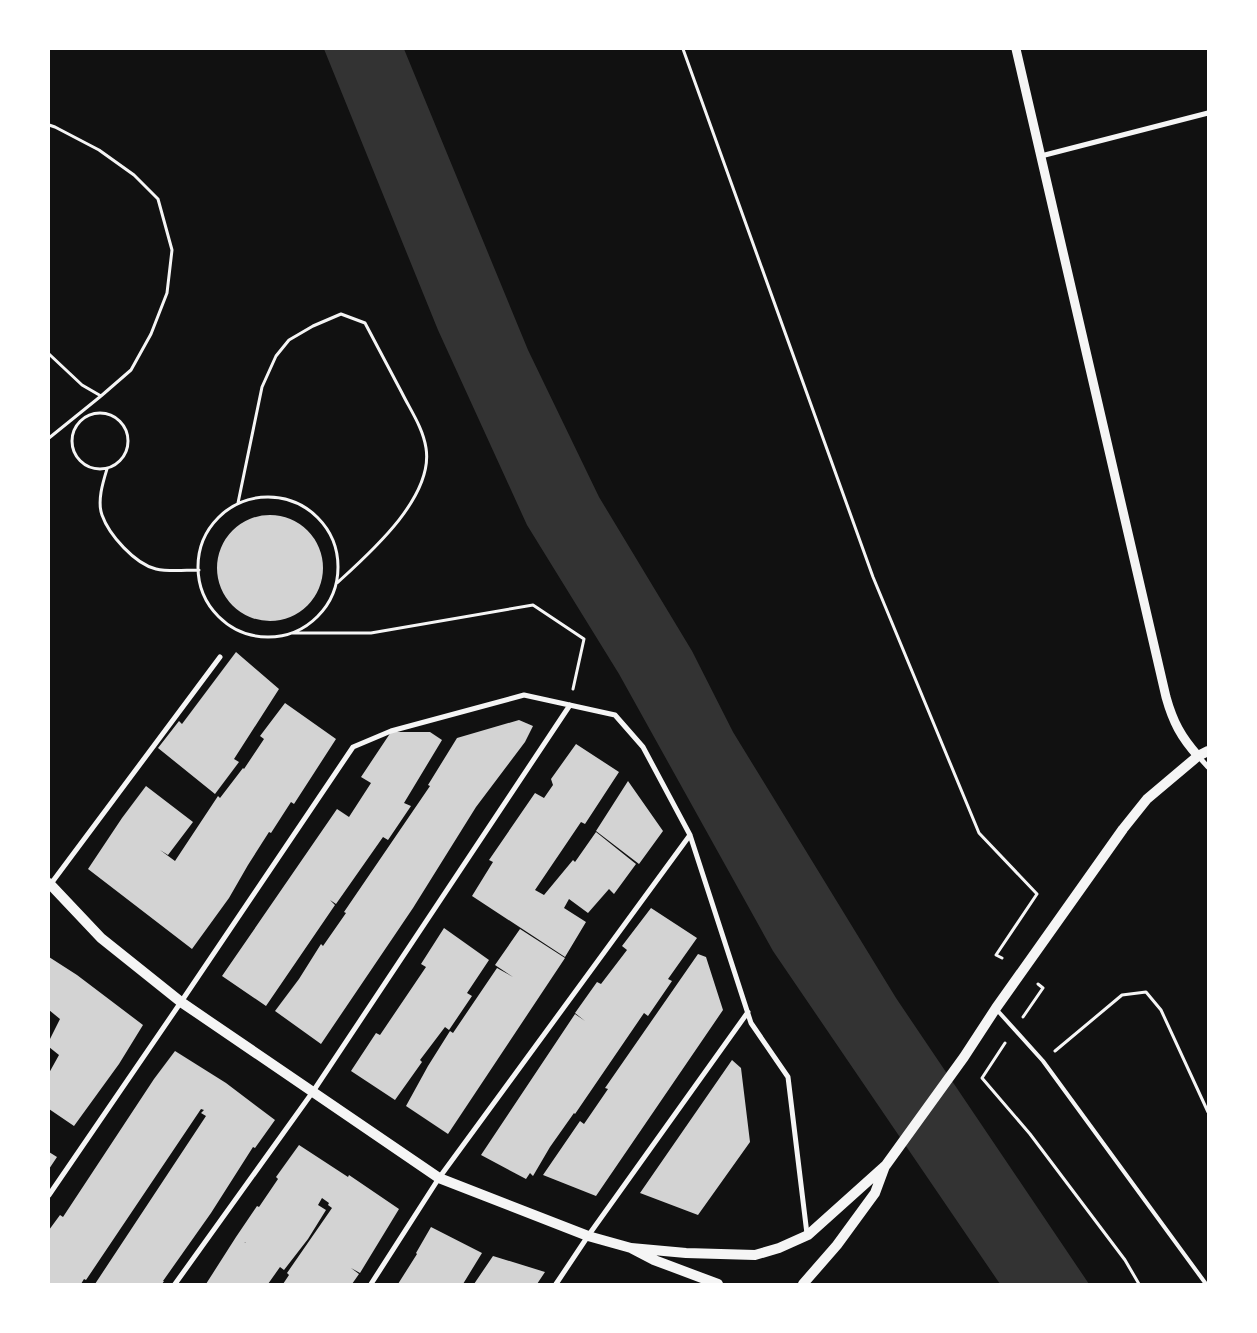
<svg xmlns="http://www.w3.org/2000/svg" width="1257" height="1333" font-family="'Exo 2',sans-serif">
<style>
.water{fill:#333}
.building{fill:#d3d3d3}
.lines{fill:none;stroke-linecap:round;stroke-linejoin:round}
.path{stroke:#f5f5f5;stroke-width:3}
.service{stroke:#f5f5f5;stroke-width:4}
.minor{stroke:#f5f5f5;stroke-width:5}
.tertiary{stroke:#f5f5f5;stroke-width:9}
.secondary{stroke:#f5f5f5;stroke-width:10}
</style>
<rect width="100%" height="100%" fill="#111"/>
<!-- water -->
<path class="water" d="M324 49H404L528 350 599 497 692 651 733 732 896 998 1089 1284H1000L773 951 619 674 527 525 438 330Z"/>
<!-- building -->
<path class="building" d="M217 568a53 53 0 1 1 106 0a53 53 0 1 1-106 0Z
M236 652 279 689 234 759 239 762 215 794 158 748 179 721 182 724Z
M285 703 336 739 294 804 291 802 271 833 269 832 248 865 229 898 192 949 88 869 122 818 146 786 193 822 168 855 160 850 175 861 218 796 220 798 243 768 244 769 264 739 260 736Z
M519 720 533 726 525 742 476 807 413 908 321 1044 275 1011 299 979 321 944 323 946 346 913 344 912 430 786 428 785 457 738Z
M391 732H430L442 740 404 803 411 806 388 840 383 837 336 904 330 900 335 905 266 1006 222 976 337 809 349 817 371 783 361 777Z
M576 744 619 772 585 824 581 822 535 890 544 895 573 860 575 862 596 832 636 864 614 894 609 889 588 913 569 899 564 908 586 922 565 957 472 896 493 862 489 860 535 793 544 798 553 785 551 779Z
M628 781 663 831 639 864 596 831Z
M651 908 697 938 668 979 672 981 648 1016 644 1013 575 1114 574 1113 550 1147 533 1176 530 1173 526 1179 481 1155 575 1014 585 1021 575 1013 597 982 601 984 627 950 622 946Z
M444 928 489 960 467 993 472 996 449 1030 445 1027 420 1060 422 1062 395 1100 351 1071 376 1033 380 1035 426 967 421 964Z
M520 929 565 958 448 1134 406 1106 428 1066 450 1031 453 1033 497 968 513 977 495 965Z
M698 954 706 957 723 1010 596 1196 543 1175 580 1121 584 1124 608 1089 605 1088Z
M49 957 77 975 143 1025 119 1064 74 1126 49 1109V1073L59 1055 49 1047V1041L60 1019 49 1010Z
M175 1051 226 1083 275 1120 255 1148 253 1147 211 1213 163 1281H164L162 1284H95L206 1116 201 1113 204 1110 201 1109 86 1280 84 1279 81 1284H49V1230L60 1215 63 1217 154 1079Z
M732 1060 741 1068 750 1142 698 1215 640 1193Z
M299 1145 348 1177 349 1175 399 1209 360 1273 351 1268 359 1274 352 1284H283L289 1275 287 1273 332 1208 328 1205 329 1203 322 1198 318 1205 326 1210 308 1239 284 1270 280 1267 268 1284H206L236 1237 246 1243 236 1237 257 1206 259 1207 278 1179 276 1177Z
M49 1152 57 1157 49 1169Z
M431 1227 482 1253 463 1284H398L417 1254 416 1253Z
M493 1256 545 1272 537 1284H474Z"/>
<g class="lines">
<!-- path -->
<path class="path" d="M683 49 873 577 979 833 1037 894 996 955 1002 958
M49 125 55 127 99 150 134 175 158 199 172 250 167 293 151 334 131 370 101 396 82 385 49 354
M72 441a28 28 0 1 1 56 0a28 28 0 1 1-56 0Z
M49 438 101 396
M107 469C103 482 97 501 102 515 109 535 135 564 156 569 169 572 185 570 199 570
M198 567a70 70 0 1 1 140 0a70 70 0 1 1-140 0Z
M238 503 262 387 276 356 289 340 313 326 341 314 365 323C377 346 390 370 402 393 411 411 423 428 426 448 434 497 370 553 337 583
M292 633H371L533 605 584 639 573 689
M1023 1017 1043 988 1038 984
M1005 1043 982 1078 1030 1134 1125 1260 1139 1284
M1055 1051 1122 995 1146 992 1161 1010 1208 1112"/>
<!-- service -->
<path class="service" d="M997 1010 1043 1061 1206 1284"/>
<!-- minor -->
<path class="minor" d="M1041 156 1208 113
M1198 756 1208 767
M50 885 220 657
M49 1195 181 1002 353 747 391 731 524 695 615 715 643 747 690 835 751 1023 788 1077 807 1234
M175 1284 312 1093 570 705
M371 1284 439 1178 690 835
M556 1284 588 1236 748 1012"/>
<!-- tertiary -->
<path class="tertiary" d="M1016 49 1166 697C1173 722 1181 737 1198 756"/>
<!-- secondary -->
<path class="secondary" d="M49 883 101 938 181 1002 439 1178 588 1236 631 1248 654 1260 718 1284
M631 1248 686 1253 755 1255 779 1248 808 1235 886 1165 964 1057 996 1008 1123 829 1147 799 1198 756 1208 751
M803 1284 837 1245 875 1193 885 1166"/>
</g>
<!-- border -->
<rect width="1257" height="1333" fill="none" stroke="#ffffff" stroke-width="100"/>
</svg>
